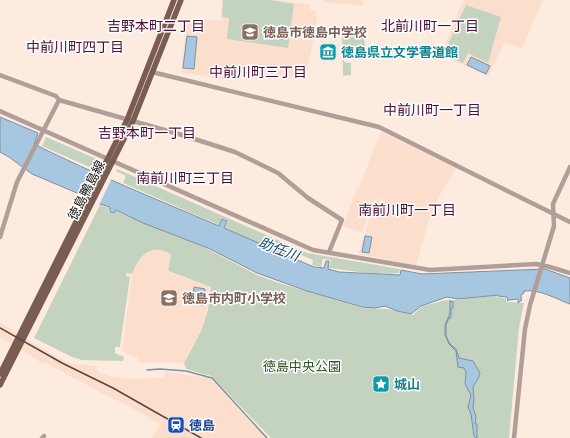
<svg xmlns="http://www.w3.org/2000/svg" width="570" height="438" font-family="'Public Sans','Noto Sans JP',sans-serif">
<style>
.built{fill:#fcdecc}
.green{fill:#c4d3c0}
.water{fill:#a7c7e1;stroke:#7c90a1}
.pier{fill:#feebe0}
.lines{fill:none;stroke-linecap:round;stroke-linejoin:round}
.stream{stroke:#7c90a1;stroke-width:1.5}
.minor{stroke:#b09e98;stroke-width:4.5}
.major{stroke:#7a5c52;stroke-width:5.5}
.rail{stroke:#524742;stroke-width:1.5}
.labels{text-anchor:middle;stroke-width:3;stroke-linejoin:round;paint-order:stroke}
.education-label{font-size:13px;font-weight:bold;fill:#785e54;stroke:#fdfdfd;text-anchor:start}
.culture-label{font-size:13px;font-weight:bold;fill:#0d838f;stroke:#fdfdfd;text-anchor:start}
.street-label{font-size:13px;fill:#18100c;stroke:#fdfdfd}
.park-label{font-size:13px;fill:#305327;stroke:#fdfdfd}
.transit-label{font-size:13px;font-weight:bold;fill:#164399;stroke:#fdfdfd;text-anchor:start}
.neighbourhood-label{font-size:14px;fill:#4a0f37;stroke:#fdfdfd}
.water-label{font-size:14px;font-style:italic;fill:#13486b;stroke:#fdfdfd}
</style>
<rect width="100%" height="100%" fill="#feebe0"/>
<!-- built -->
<path class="built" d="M222 0H278L310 5V10L316 11 317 18 313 43 305 77 225 76 223 80 181 72 187 19 221 21Z
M323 0H363V6L323 2Z
M463 0H543L522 49 505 42 488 76 441 55Z
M381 132 456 168 433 207 416 265 358 254 370 216 376 217 383 199 381 198 374 215 368 214 362 233 343 226 357 187 372 194 359 187Z
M159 249 164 251 170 256 168 272 211 287 207 310 201 330 183 363H140L138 358 122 351 132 274 135 265 145 254 152 250Z
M0 322 41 348 71 364 97 366V372L111 376 127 379 164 378 165 372 209 378 267 438H151L160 424 121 402 111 398 44 362 42 364 36 359 0 337Z"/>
<!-- green -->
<path class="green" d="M223 0H271L294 4 288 48 227 39 229 18 222 17Z
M466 5 501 17 488 63 468 53 463 63 443 55Z
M342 31 363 33 366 49 353 50V54H344V62L351 63V75L343 76Z
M46 137 99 160 94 169 42 146Z
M117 169 307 253 400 269 399 273C375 275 353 271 329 268L331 260 323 259 321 267 312 265 313 260 287 249 284 254 225 228 228 221 222 218 219 225 123 183 126 176 116 171Z
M100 205 110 208 108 212 114 214 116 211 146 224 202 246 257 275 276 282 362 308 387 309 413 315 419 309 423 306 446 300H458L497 295V297L506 298V301L508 302 524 303 519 328 509 438H271L211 376 186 369 184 363 201 331 208 310 211 287 168 271 171 255C153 241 138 256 132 274L126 273V276L130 277 120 347H115V353L124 357 123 361 82 360 72 357 34 338Z"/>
<!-- water -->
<path class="water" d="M187 36 197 37 194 69 183 68Z
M471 57 490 66 486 74 467 65Z
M0 117 38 133 34 144C94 174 156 199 219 226L222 219 227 221 224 228 314 267 324 268 326 261H329L328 269 339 272 400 275 401 270 422 274 545 269 570 278V304C556 299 540 289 524 291V293L521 295V299L522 300 518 303V299L508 300V301L507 297 498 296V295L458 299 447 297 421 306 411 314 397 311 385 306 375 308 362 307 307 291 257 273 208 248 143 223 116 210 114 213 110 212V207L100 204 81 194V192L79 191 77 193 32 174 9 157 0 152Z
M365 236 372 237 369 253 362 252Z
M194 287 205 289 203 305 192 303Z
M450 301 453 302V308L451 309V318H449L446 325V336L450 344 456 349 459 358 473 361 480 373 479 377 473 387 474 399 473 408 476 416 475 424H477V438H476L474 436 471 414 468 407 471 395 465 384 466 372 464 368 458 367 456 351 449 344 445 335V325L450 313Z"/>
<!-- pier -->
<path class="pier" d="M94 171 112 178 99 205 82 196Z"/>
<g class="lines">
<!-- stream -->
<path class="stream" d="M147 370 160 369 186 371 212 378 267 438"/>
<!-- minor -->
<path class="minor" d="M152 72 379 127 570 222
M0 75 56 96 59 100 182 135 235 152 278 173 308 198 342 220 329 252
M0 111 313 250 430 270 536 264 550 267 570 273
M0 237 17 182 59 100
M42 438 44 436
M514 438 525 329 530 305 554 226 553 204 570 167"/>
<!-- major -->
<path class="major" d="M0 374 127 120 174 0
M0 385 133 121 181 0"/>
<!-- rail -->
<path class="rail" d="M0 328 62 363 113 388 201 438"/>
</g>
<!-- icons -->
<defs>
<symbol id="school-square" viewBox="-11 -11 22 22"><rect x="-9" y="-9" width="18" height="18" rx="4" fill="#8d6e63" stroke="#fdfdfd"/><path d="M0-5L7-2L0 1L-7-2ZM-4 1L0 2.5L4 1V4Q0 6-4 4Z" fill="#fff"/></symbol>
<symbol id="museum-square" viewBox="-11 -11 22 22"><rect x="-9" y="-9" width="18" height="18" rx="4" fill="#0f9aa8" stroke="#fdfdfd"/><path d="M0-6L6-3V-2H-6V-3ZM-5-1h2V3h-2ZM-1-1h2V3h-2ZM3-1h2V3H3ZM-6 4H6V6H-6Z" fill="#fff"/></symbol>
<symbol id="sight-square" viewBox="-11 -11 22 22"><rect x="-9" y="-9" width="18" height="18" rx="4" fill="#0f9aa8" stroke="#fdfdfd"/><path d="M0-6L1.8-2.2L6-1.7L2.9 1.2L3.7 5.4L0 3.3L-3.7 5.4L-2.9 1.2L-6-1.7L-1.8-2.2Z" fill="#fff"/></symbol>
<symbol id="station-square" viewBox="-11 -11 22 22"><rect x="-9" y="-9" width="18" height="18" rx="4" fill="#1a4fb4" stroke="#fdfdfd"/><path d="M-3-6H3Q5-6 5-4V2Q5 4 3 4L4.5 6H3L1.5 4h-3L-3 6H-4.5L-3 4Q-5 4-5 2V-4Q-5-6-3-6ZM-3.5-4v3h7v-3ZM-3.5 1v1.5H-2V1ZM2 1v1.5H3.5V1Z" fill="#fff"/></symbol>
</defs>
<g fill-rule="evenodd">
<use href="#school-square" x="240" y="22" width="20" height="20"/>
<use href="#museum-square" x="318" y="42" width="20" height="20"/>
<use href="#school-square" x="159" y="288" width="20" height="20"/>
<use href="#sight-square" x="371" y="374" width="20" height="20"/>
<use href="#station-square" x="166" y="415" width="20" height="20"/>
</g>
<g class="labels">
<!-- education labels -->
<g class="education-label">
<text x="263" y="37">徳島市徳島中学校</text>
<text x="182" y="303">徳島市内町小学校</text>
</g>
<!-- culture labels -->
<g class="culture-label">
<text x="341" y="57">徳島県立文学書道館</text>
<text x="394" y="389">城山</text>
</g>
<!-- street labels -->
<g class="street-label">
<text transform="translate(86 190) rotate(-63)" y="5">徳島鴨島線</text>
</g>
<!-- park labels -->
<g class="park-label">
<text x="302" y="371">徳島中央公園</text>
</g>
<!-- transit labels -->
<g class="transit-label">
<text x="189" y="430">徳島</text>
</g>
<!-- neighbourhood labels -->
<g class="neighbourhood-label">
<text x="156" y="31">吉野本町二丁目</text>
<text x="430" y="31">北前川町一丁目</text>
<text x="75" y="52">中前川町四丁目</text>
<text x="258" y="77">中前川町三丁目</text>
<text x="432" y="115">中前川町一丁目</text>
<text x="147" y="138">吉野本町一丁目</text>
<text x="185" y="183">南前川町三丁目</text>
<text x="407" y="215">南前川町一丁目</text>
</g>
<!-- water labels -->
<g class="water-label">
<text transform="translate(279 249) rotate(21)" y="5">助任川</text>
</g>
</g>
</svg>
